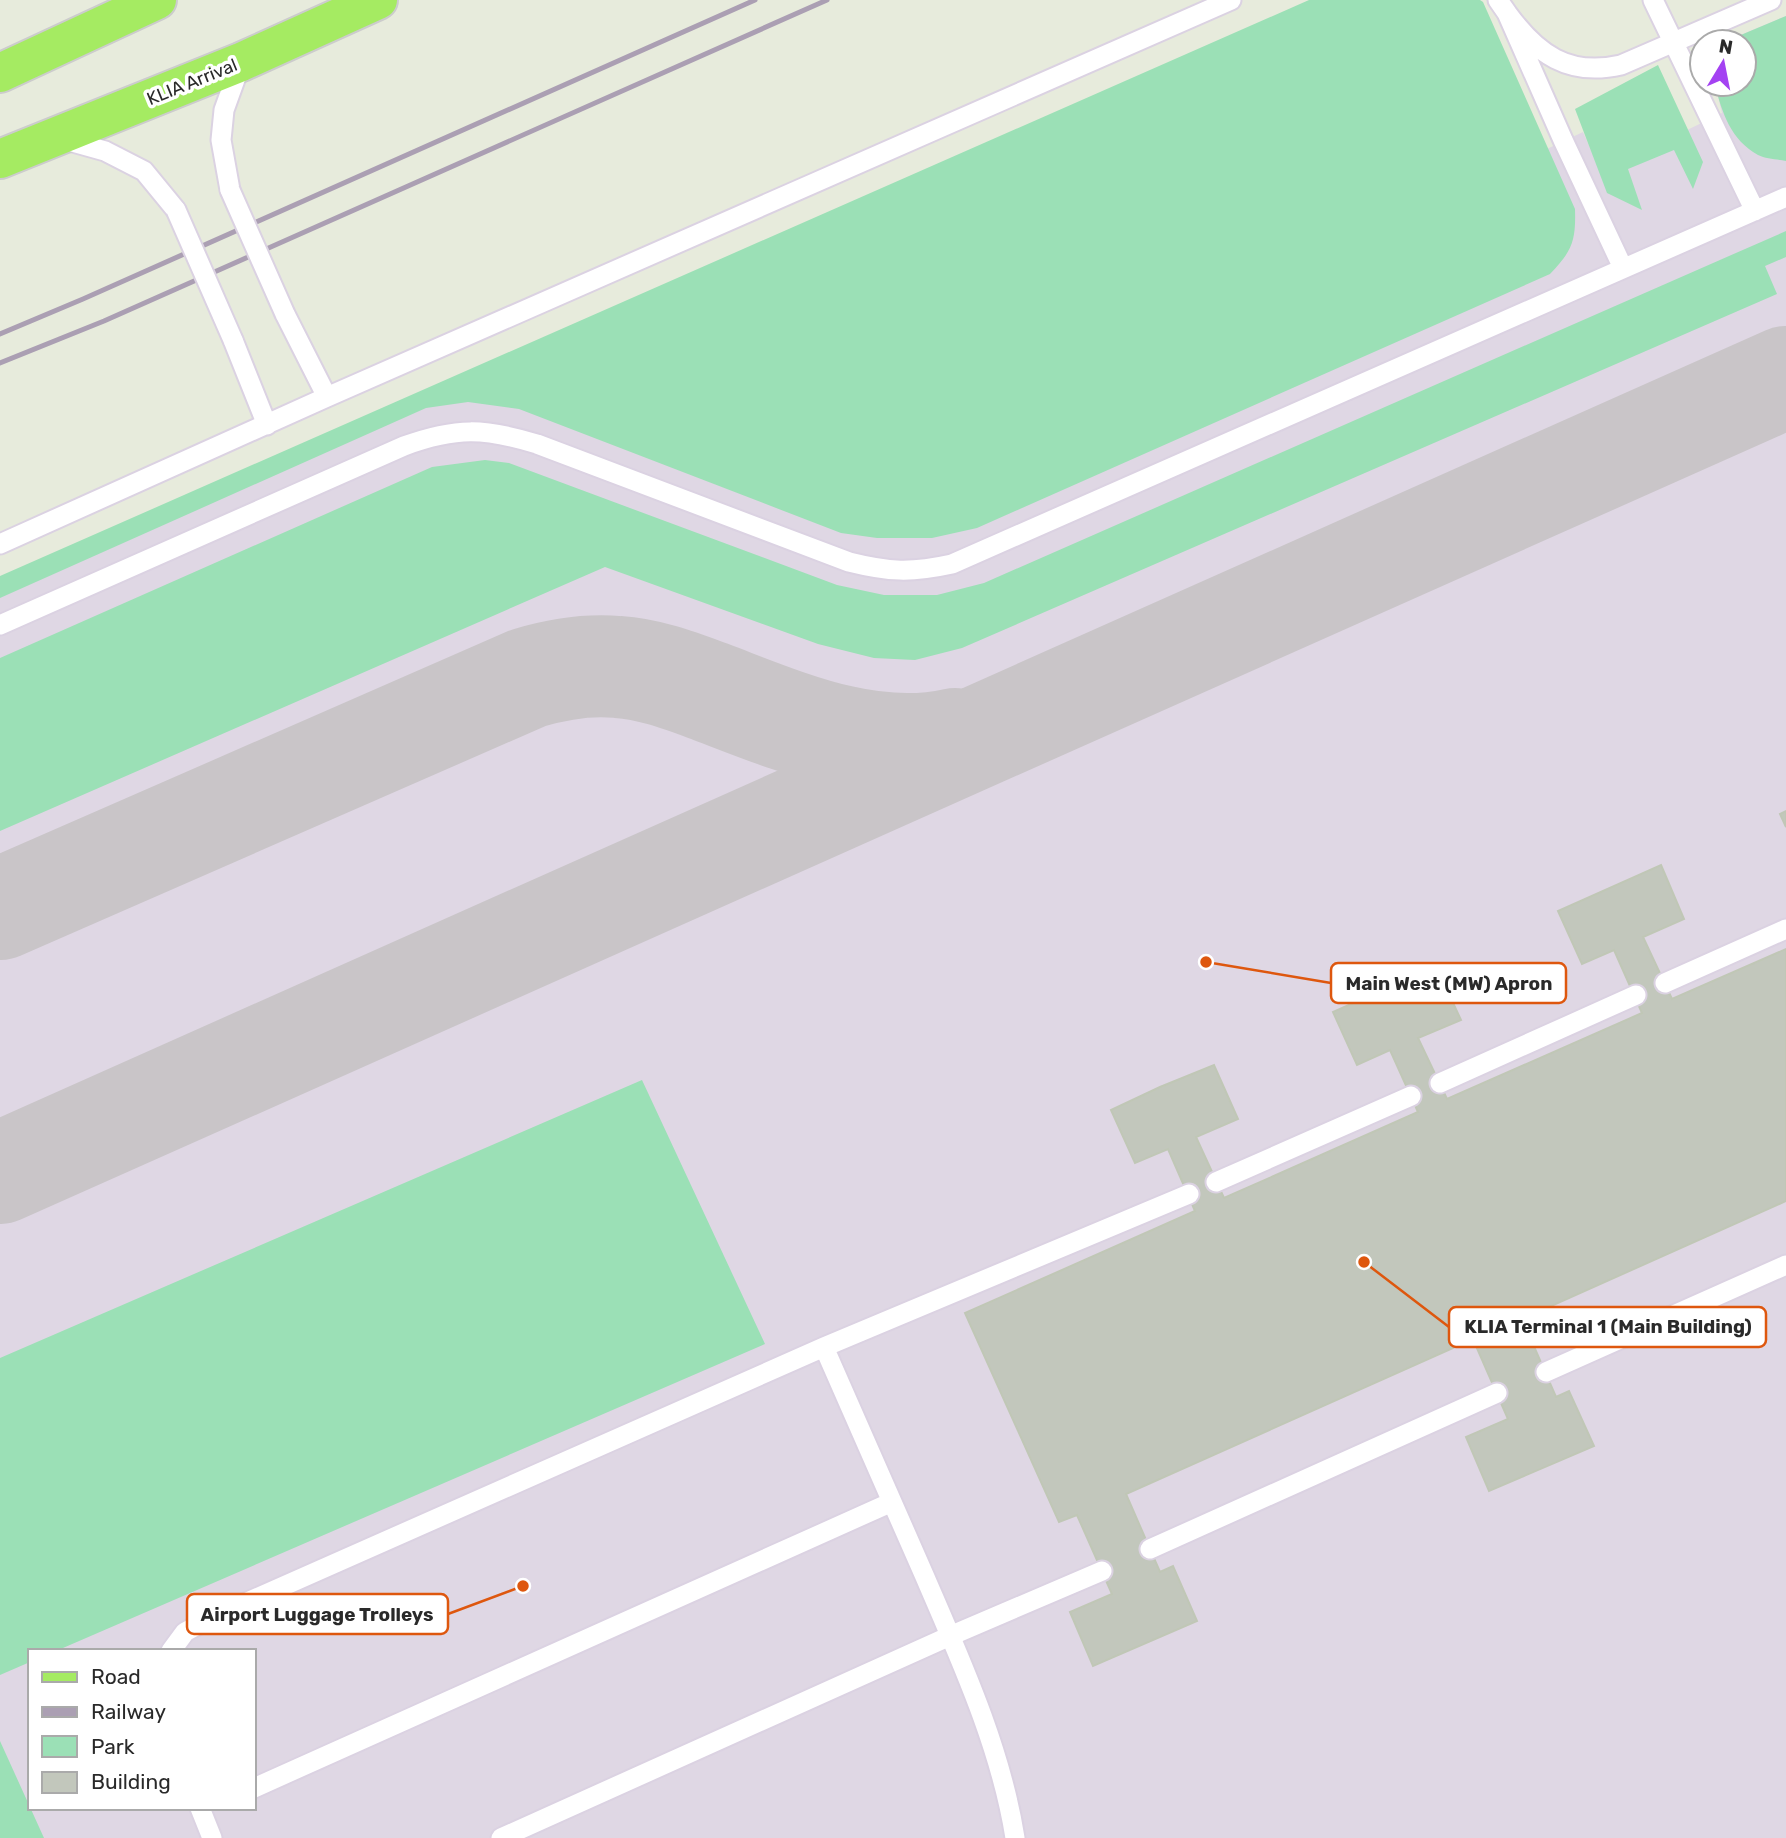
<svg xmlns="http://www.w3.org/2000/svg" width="1786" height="1838" font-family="Rubik,sans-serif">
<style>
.airport{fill:#dfd7e4;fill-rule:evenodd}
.green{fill:#9be0b6}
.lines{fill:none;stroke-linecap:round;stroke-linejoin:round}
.taxiway{stroke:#c9c5c8;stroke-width:102}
.building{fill:#c2c7bc;stroke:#c0c7b6;stroke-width:2}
.lane-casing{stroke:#dbd2e2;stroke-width:23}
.primary-casing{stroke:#ccc;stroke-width:42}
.lane{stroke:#fff;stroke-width:19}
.primary{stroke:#a5eb62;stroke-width:38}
.rail{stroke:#ab9fb3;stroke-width:5}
.lane-bridge-casing{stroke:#dbd2e2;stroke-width:23;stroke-linecap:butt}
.lane-bridge{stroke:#fff;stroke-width:19}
.labels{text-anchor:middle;stroke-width:7;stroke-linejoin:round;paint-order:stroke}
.street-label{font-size:18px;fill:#2a2a2a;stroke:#fff}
.leader{fill:none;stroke:#de570e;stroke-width:2.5}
.callout-dot{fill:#de570e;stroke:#fff;stroke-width:2.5}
.callout{fill:#fff;stroke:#de570e;stroke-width:2.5}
.callout-label{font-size:19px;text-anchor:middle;font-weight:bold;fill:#2a2a2a}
</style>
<rect width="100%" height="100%" fill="#e7ebdc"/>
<!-- airport -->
<path class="airport" d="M1786 16V1838H0V585L488 374 1515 164 1583 132 1601 172 1722 113 1715 84H1744V42H1732L1736 37ZM30 1651H254V1808H30Z"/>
<!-- green -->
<path class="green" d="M1309 0H1480L1483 2 1575 209C1576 242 1572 251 1550 274L977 528 932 538H877L841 533 519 409 468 402 426 408 0 598V576Z
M1786 16V161C1777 159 1766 159 1758 155 1731 140 1722 113 1715 85L1744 84V42H1732L1736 37Z
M1658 65 1703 162 1693 189 1674 150 1628 169 1642 210 1607 193 1575 109Z
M1786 231V257L1765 266 1777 294 962 648 915 660 874 658 818 644 605 567 0 831V658L432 467 485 460 509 463 837 585 884 595H937L984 583Z
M642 1080 765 1344 56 1651H30V1662L0 1675V1358Z
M0 1741 44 1838H0Z"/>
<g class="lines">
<!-- taxiway -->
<path class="taxiway" d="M0 909 528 678C558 669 586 664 618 667 650 669 681 681 711 692 788 721 870 758 955 739
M0 1173 1786 377"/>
</g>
<!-- building -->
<path class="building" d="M1786 811V827L1780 814Z
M1661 865 1684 919 1643 937 1672 999 1786 949V1201L1522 1319 1556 1397 1569 1391 1594 1446 1489 1491 1466 1437 1508 1419 1473 1339 1126 1494 1160 1572 1173 1566 1197 1621 1093 1666 1070 1612 1112 1594 1077 1515 1059 1522 965 1313 1195 1211 1168 1149 1135 1163 1111 1110 1160 1087 1214 1065 1238 1119 1196 1137 1224 1198 1418 1112 1390 1050 1357 1065 1333 1012 1436 966 1461 1020 1418 1038 1447 1099 1642 1013 1614 950 1582 964 1558 911Z"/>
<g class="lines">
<defs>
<path id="lane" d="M1498 0 1507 13 1563 140 1623 268
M1653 0 1755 211
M1507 13C1537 54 1568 77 1621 65L1771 0
M62 139 105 151 144 171 176 210
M230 190 221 140 224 110 241 63
M285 314 327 397
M233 340 267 425
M0 544 327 397 1231 0
M0 625 404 446C456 427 485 428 537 444L849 562C889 572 911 573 952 564L1786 197
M1665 983 1786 929
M1440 1083 1636 995
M1216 1182 1411 1096
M824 1347C858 1424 891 1501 925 1577 961 1661 1001 1748 1015 1838
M1546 1372 1786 1265
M1150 1549 1497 1393
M171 1651 185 1632 209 1619 824 1347 1189 1194
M254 1788 892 1502
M200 1808 212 1838
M501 1838 950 1636 1102 1571"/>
<path id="primary" d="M0 73 157 0
M0 159 241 62 378 0"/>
</defs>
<!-- lane casing -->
<use href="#lane" class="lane-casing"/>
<!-- primary casing -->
<use href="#primary" class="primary-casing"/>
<!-- lane -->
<use href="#lane" class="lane"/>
<!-- primary -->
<use href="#primary" class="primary"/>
<!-- rail -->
<path class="rail" d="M0 334 83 299 755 0
M0 363 104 321 827 0"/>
<defs>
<path id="lane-bridge" d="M230 190 285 314
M176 210 233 340"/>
</defs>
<!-- lane-bridge casing -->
<use href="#lane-bridge" class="lane-bridge-casing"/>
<!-- lane-bridge -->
<use href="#lane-bridge" class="lane-bridge"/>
</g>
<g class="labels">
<!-- street labels -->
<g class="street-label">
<text transform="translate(192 82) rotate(-22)" y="6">KLIA Arrival</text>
</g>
</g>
<!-- callouts -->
<path class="leader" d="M1206 962L1331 983M1364 1262L1449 1327M523 1586L448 1614"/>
<g class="callout-dot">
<circle cx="1206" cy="962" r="7"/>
<circle cx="1364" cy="1262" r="7"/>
<circle cx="523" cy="1586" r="7"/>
</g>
<g class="callout">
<rect x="1331" y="963" width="235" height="40" rx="7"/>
<rect x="1449" y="1307" width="317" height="40" rx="7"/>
<rect x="187" y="1594" width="261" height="40" rx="7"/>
</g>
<g class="callout-label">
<text x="1449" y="990">Main West (MW) Apron</text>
<text x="1608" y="1333">KLIA Terminal 1 (Main Building)</text>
<text x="317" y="1621">Airport Luggage Trolleys</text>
</g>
<!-- legend -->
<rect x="28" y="1649" width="228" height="161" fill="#ffffff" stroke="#aaaaaa" stroke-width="2"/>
<rect x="42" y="1672" width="35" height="10" fill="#a5eb62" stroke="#aaaaaa" stroke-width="2"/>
<text x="91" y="1684" font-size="21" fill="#2a2a2a">Road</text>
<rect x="42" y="1707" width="35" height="10" fill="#ab9fb3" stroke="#aaaaaa" stroke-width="2"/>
<text x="91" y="1719" font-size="21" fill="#2a2a2a">Railway</text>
<rect x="42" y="1736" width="35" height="21" fill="#9be0b6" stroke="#aaaaaa" stroke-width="2"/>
<text x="91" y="1754" font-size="21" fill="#2a2a2a">Park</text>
<rect x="42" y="1772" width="35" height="21" fill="#c2c7bc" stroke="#aaaaaa" stroke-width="2"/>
<text x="91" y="1789" font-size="21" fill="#2a2a2a">Building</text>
<!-- north arrow -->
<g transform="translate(1723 63) rotate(10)"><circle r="33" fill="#ffffff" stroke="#aaaaaa" stroke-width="2"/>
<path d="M0-5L12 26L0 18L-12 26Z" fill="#a442f2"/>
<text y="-10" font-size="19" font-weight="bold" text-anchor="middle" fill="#2a2a2a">N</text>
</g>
</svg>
